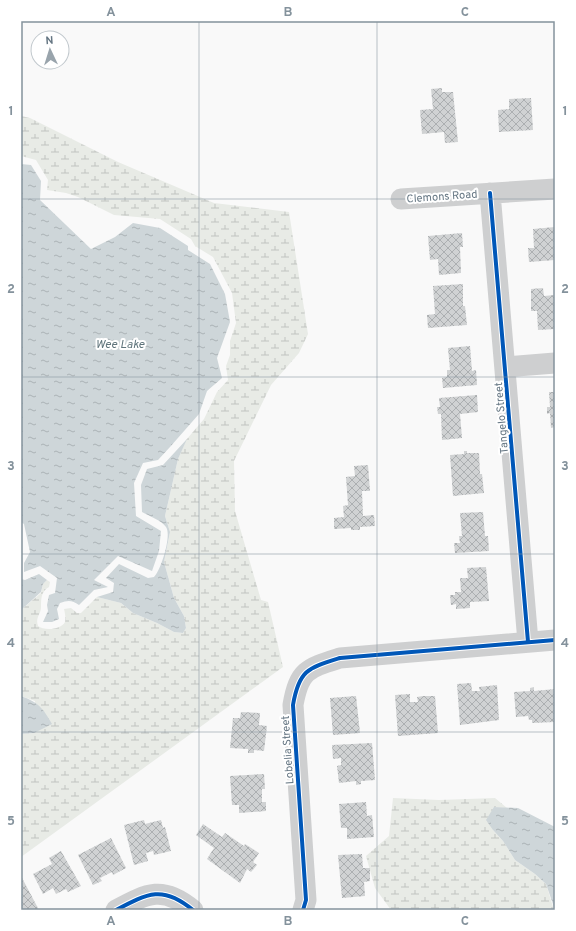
<svg xmlns="http://www.w3.org/2000/svg" width="576" height="931" font-family="Overpass,sans-serif">
<style>
.wetland{fill:url(#wetland-marsh)}
.water{fill:url(#water-ripples)}
.building{fill:url(#building-cross-hatch)}
.lines{fill:none;stroke-linecap:round;stroke-linejoin:round}
.minor{stroke:#cecfd0;stroke-width:21}
.cycleway-casing{stroke:#fff;stroke-width:6}
.cycleway{stroke:#0057b8;stroke-width:4}
.grid{fill:none;stroke:#84929c;stroke-width:1;stroke-opacity:0.55}
.labels{text-anchor:middle;stroke-width:4;stroke-linejoin:round;paint-order:stroke}
.street-label{font-size:11px;fill:#657683;stroke:#fff}
.water-label{font-size:12px;font-style:italic;fill:#60757c;stroke:#fff}
.neatline{fill:none;stroke:#84929c;stroke-width:1.5}
.grid-label{font-size:13px;text-anchor:middle;font-weight:bold;fill:#84929c}
</style>
<defs>
<pattern id="wetland-marsh" width="20" height="14" patternUnits="userSpaceOnUse"><rect width="20" height="14" fill="#e8ebe6"/><path d="M1 5h8M5 5V1M11 12h8M15 12V8" fill="none" stroke="#c0c3c0"/></pattern>
<pattern id="water-ripples" width="26" height="14" patternUnits="userSpaceOnUse"><rect width="26" height="14" fill="#ced6d9"/><path d="M2 4q2-2 4 0t4 0M15 11q2-2 4 0t4 0" fill="none" stroke="#abb2b5"/></pattern>
<pattern id="building-cross-hatch" width="8" height="8" patternUnits="userSpaceOnUse"><rect width="8" height="8" fill="#d0d2d3"/><path d="M0 0l8 8M0 8l8-8" fill="none" stroke="#acafb1"/></pattern>
</defs>
<rect width="100%" height="100%" fill="#f9f9f9"/>
<!-- wetland -->
<path class="wetland" d="M21 116 30 118 118 162 214 203 289 212 308 334 299 353 271 385 234 461 235 511 261 600 268 602 283 667 21 857V734L34 733 35 701 21 696V610L41 593 43 584 47 580 50 582 49 587C41 591 41 599 41 607 41 614 35 618 38 626 44 631 61 630 65 622 66 619 65 613 64 609L71 608 77 613H81L97 597 121 603 133 613 157 623 174 632 183 633 186 628 184 616 174 598 164 562 170 532 165 516 178 459 186 440 204 419 217 392 228 380 226 366 230 355V341L236 323 232 293 213 257 195 246 191 239 160 219 114 215 78 197 66 193 47 190 48 180 36 160 21 156Z
M393 798 439 800 495 798 507 808 494 807 493 830 503 841 515 860 535 874 546 884 554 910H391L375 888 366 856 389 836Z"/>
<!-- water -->
<path class="water" d="M21 164 31 165 41 181 40 200 91 249 115 237 133 223 160 228 188 246V250L210 264 225 294 230 322 217 358 222 378 207 391 199 414 170 447 158 460 143 463 134 483 136 516 161 531 159 551 152 571 118 556 94 580 108 587 94 590 79 605C72 600 68 600 60 603L57 609 59 619 52 622H43L48 611 47 605 49 595 55 593 57 578 40 566 24 572V563L30 552 24 524 21 522Z
M187 439 178 459 165 516 170 532 164 562 174 598 184 616 186 628 183 633 174 632 157 623 133 613 121 603 97 597 113 592 114 583 106 578 119 564 148 578 154 577C161 570 172 535 166 527 161 520 149 516 142 512L141 485 147 469 163 465Z
M39 574 47 580 43 584 41 592 21 610V579L25 580Z
M21 696C38 702 43 708 52 724L34 733 21 734Z
M494 807 518 808 555 827V910L546 884 535 874 515 860 503 841 493 830 486 820Z"/>
<!-- building -->
<path class="building" d="M442 88V92H453L458 142 445 143 444 132 422 134 420 110 433 109 431 89Z
M531 98 533 130 499 132 498 110 509 109V99Z
M555 227V260L529 262 528 248H534L533 229Z
M462 233 463 247H460L461 273 439 275 438 259 430 260 428 236Z
M463 284V306H465L467 325 428 328 427 315 435 314 433 286Z
M543 288 544 296 555 295V329L538 330 537 311H531V289Z
M470 346 472 371 476 370 477 385 443 388 442 378 447 377V370H450L448 348Z
M549 392H555V427L551 428 550 413 547 414V407H550Z
M477 395 478 412 460 414 462 438 442 440 441 414H438L437 407H440L439 398Z
M464 451H467V453H479L480 474H482L484 493 453 496 450 455 464 454Z
M368 465 370 491H362L363 516 374 515 375 526 360 527V530H351V528L334 529V518L344 517 343 506 348 505 346 477 355 476 354 466Z
M483 512 485 536H488L489 551 455 553 454 543H460L459 536H462L460 513Z
M486 567 489 601 470 602V608L456 609V604L451 605 450 595H455V592H461L460 578H468L467 568Z
M471 683 472 691H480L479 687 497 685 499 720 460 725 457 684Z
M534 687V691L555 689V722L532 723V720H529L528 716 516 717 514 692 530 691V688Z
M410 694V702H418L417 697 423 696H435L438 733 398 736 395 695Z
M356 696 360 733 333 735 330 698Z
M241 712 260 713 259 725 267 726 264 751 254 750V753H248V749L230 748 233 718H240Z
M372 743 375 780 361 781V784L356 785V781L339 783 337 766 341 765V758L333 759 332 745Z
M264 774 265 789H262V802H266V811L239 813V805H232L230 776Z
M366 802 367 816 372 815 374 837 347 839V828H341L339 804Z
M144 820 145 824 161 820 163 828 165 827 171 851 154 855 153 851 146 853 148 861 134 865 124 825Z
M203 824 222 837 225 833 244 846 245 844 259 853 253 862 257 865 251 872 247 869 240 883 207 859 214 848 196 835Z
M111 838 126 868 113 875 112 872 100 878 102 881 93 885 78 855Z
M61 851 81 886 68 892 66 889 56 894 53 888 43 894 33 874 52 864 49 858Z
M362 854 363 868H370V881L364 882 365 896 342 898 338 855Z
M21 876 39 910H21Z"/>
<g class="lines">
<!-- minor -->
<path class="minor" d="M490 193 528 642
M401 199 555 189
M506 367 555 363
M116 910C148 893 163 885 193 910
M303 910 306 900 293 705C299 670 308 668 340 658L555 640"/>
<defs>
<path id="cycleway" d="M490 193 528 642
M116 910C148 893 163 885 193 910
M303 910 306 900 293 705C299 670 308 668 340 658L555 640"/>
</defs>
<!-- cycleway casing -->
<use href="#cycleway" class="cycleway-casing"/>
<!-- cycleway -->
<use href="#cycleway" class="cycleway"/>
</g>
<!-- grid -->
<path class="grid" d="M199 21V910M377 21V910M21 199H555M21 377H555M21 554H555M21 732H555"/>
<g class="labels">
<!-- street labels -->
<g class="street-label">
<text transform="translate(442 196) rotate(-4)" y="4">Clemons Road</text>
<text transform="translate(501 418) rotate(-95)" y="4">Tangelo Street</text>
<text transform="translate(287 750) rotate(-94)" y="4">Lobelia Street</text>
</g>
<!-- water labels -->
<g class="water-label">
<text x="120" y="348">Wee Lake</text>
</g>
</g>
<!-- border -->
<rect width="576" height="931" fill="none" stroke="#ffffff" stroke-width="44"/>
<!-- north arrow -->
<g transform="translate(50 50) rotate(356)"><circle r="19" fill="#ffffff" stroke="#c1c8cd"/>
<path d="M0-3L7 15L0 10L-7 15Z" fill="#99a4ac"/>
<text y="-6" font-size="11" font-weight="bold" text-anchor="middle" fill="#657683">N</text>
</g>
<rect x="22" y="22" width="532" height="887" class="neatline"/>
<g class="grid-label">
<text x="111" y="16">A</text>
<text x="288" y="16">B</text>
<text x="465" y="16">C</text>
<text x="11" y="115">1</text>
<text x="565" y="115">1</text>
<text x="11" y="293">2</text>
<text x="565" y="293">2</text>
<text x="11" y="470">3</text>
<text x="565" y="470">3</text>
<text x="11" y="647">4</text>
<text x="565" y="647">4</text>
<text x="11" y="825">5</text>
<text x="565" y="825">5</text>
<text x="111" y="925">A</text>
<text x="288" y="925">B</text>
<text x="465" y="925">C</text>
</g>
</svg>
